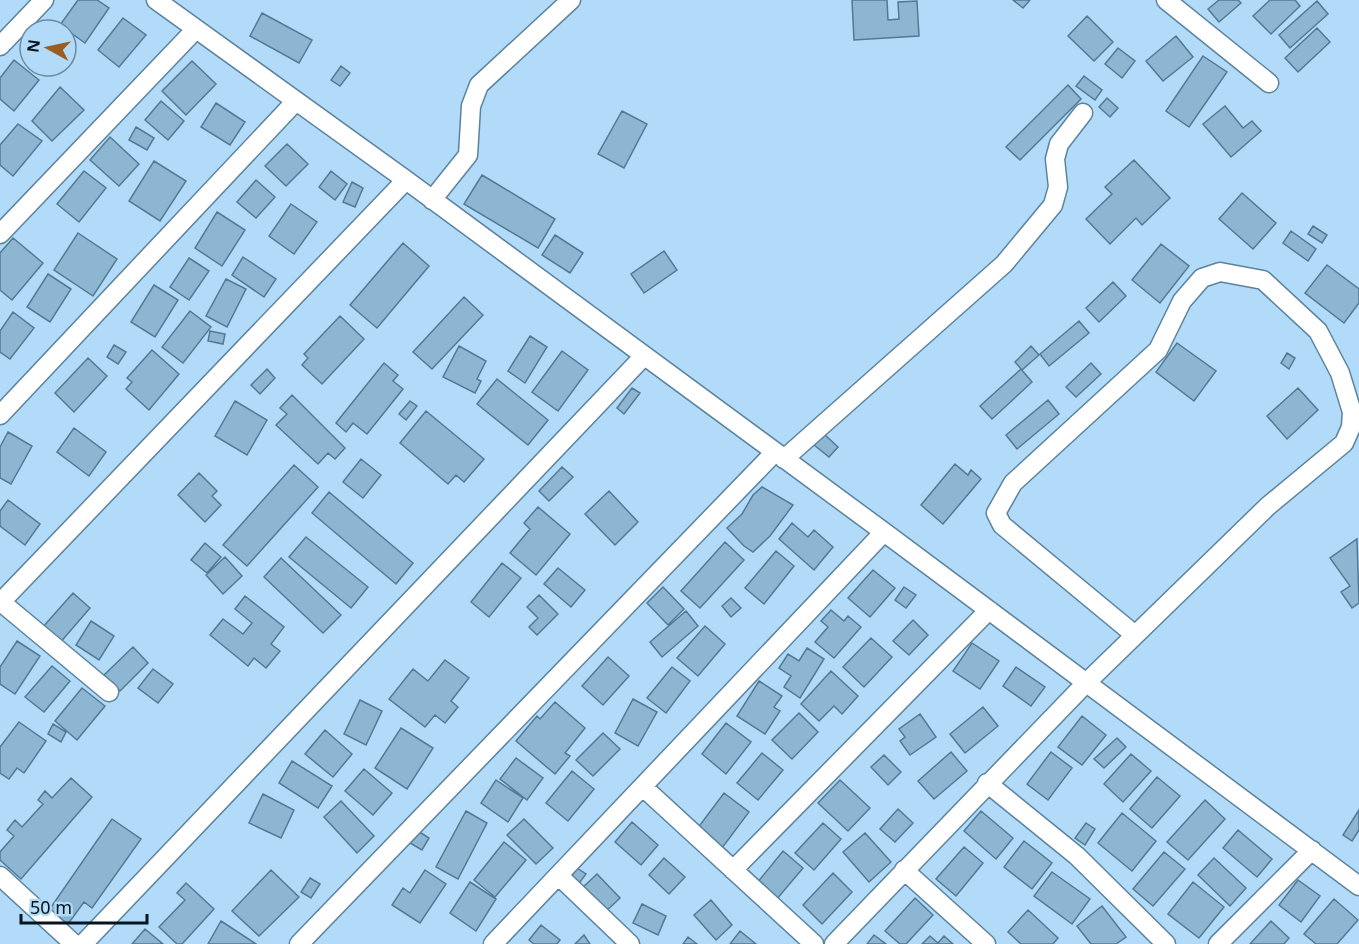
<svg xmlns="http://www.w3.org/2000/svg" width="1359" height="944" font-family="'Noto Sans',sans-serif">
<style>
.building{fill:#8db6d3;stroke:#537a95;stroke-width:1.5}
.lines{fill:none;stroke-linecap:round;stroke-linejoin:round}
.minor-casing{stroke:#5c839e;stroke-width:21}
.minor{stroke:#fff;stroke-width:18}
</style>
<rect width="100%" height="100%" fill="#b1dbf9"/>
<!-- building -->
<path class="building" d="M78 0H97L109 8 85 43 60 25Z
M852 0H887L888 20 899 19 898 2 917 1 919 36 854 40Z
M1013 0H1030L1023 8Z
M1219 0H1238L1241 3 1219 22 1208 9Z
M1270 0H1295L1300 6 1271 34 1253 16Z
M1317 1 1328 14 1290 48 1279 35Z
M262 13 312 40 299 63 250 36Z
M1087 16 1113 42 1094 61 1068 36Z
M123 18 146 35 119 67 98 50Z
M1317 28 1330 42 1298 72 1285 58Z
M1176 36 1193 57 1163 81 1146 61Z
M1118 48 1135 61 1122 78 1105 64Z
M1203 56 1227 72 1189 127 1166 111Z
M14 60 39 80 14 111 0 99V78Z
M192 61 216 84 186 115 162 91Z
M40 66H56L48 74Z
M341 66 350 73 340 86 331 80Z
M1084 76 1102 90 1095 100 1076 86Z
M1068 85 1081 99 1020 160 1006 147Z
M60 87 84 110 52 141 32 121Z
M1107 98 1118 108 1110 117 1099 107Z
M161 101 184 121 168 140 145 120Z
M216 103 245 122 230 145 201 127Z
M1225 106 1243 128 1252 121 1261 131 1231 157 1203 124Z
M622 111 647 124 624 168 598 154Z
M18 124 42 141 13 176 0 165V145Z
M136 127 154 138 147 150 129 140Z
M110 137 139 164 119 186 90 160Z
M287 144 308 164 286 186 265 166Z
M1134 160 1170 198 1142 225 1136 218 1110 244 1086 219 1112 194 1105 187Z
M154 161 186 181 160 221 129 201Z
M84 171 106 188 79 222 57 204Z
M331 171 347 184 335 200 319 187Z
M482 175 555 219 538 248 464 204Z
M256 180 275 197 256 218 237 202Z
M352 182 363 188 355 207 343 202Z
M1242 193 1276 223 1253 249 1219 219Z
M291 204 317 222 294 254 269 236Z
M217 212 245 230 222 266 195 248Z
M1313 226 1327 235 1322 243 1308 234Z
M1291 231 1316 249 1308 261 1283 243Z
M78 233 117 259 93 296 54 270Z
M555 235 583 253 570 273 542 255Z
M13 238 43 263 12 300 0 290V253Z
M403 243 429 266 377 328 350 305Z
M1161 244 1189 266 1160 303 1132 280Z
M664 251 677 270 644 293 631 274Z
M243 257 276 279 264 297 232 275Z
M189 258 209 271 189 300 170 287Z
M1327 265 1359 289V303L1344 323 1305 293Z
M48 274 71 289 50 322 27 307Z
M226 279 246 289 227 327 206 316Z
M1113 282 1126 296 1099 322 1086 308Z
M154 285 178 300 155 337 131 322Z
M464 297 483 315 432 369 413 352Z
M190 311 211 327 183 363 162 347Z
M13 312 34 328 10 359 0 352V331Z
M340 316 364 339 322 384 302 365 308 358 304 354Z
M1079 321 1089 333 1049 366 1040 354Z
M210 331 225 334 223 344 208 341Z
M530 336 547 347 525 383 508 371Z
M1177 343 1216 371 1194 401 1156 372Z
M114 345 126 352 118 364 107 357Z
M459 346 486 361 477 379 481 381 475 393 443 377Z
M1031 346 1039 355 1022 370 1015 362Z
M152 350 179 374 149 410 126 389 132 382 127 378Z
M562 351 588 370 558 411 532 392Z
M1287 353 1295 358 1289 369 1281 363Z
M88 358 107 376 74 412 55 393Z
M384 363 398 375 393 381 403 389 367 434 353 423 346 432 336 423Z
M1091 363 1101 374 1076 397 1066 387Z
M267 369 275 378 260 394 251 385Z
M1021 369 1032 382 992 419 980 406Z
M497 379 548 420 528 445 477 404Z
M632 388 640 393 624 414 617 408Z
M1298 388 1318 410 1287 439 1267 416Z
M292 395 345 448 335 459 328 453 318 464 276 425 287 414 280 408Z
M1048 400 1059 414 1017 449 1006 435Z
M235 401 267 420 247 455 215 436Z
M410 401 417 406 406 420 399 414Z
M426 411 484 459 464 482 456 475 448 484 400 443Z
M74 428 106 452 89 476 57 452Z
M8 432 32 446 11 484 0 478V447Z
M824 434 838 447 829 457 814 445Z
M361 459 381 475 363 498 343 482Z
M955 464 968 475 971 470 981 479 943 524 921 505Z
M294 465 318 487 247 566 223 545Z
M562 467 573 477 549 501 539 491Z
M199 473 217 491 212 496 221 505 205 522 178 495Z
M762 487 793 505 770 536 753 552 744 546 727 528 742 514 753 495Z
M609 491 638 522 615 545 585 514Z
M329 492 413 563 396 584 312 513Z
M8 500 40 524 25 545 0 526V511Z
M538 507 570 534 536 575 510 553 530 529 524 523Z
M792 523 808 537 814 530 833 547 814 570 779 539Z
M306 537 368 587 351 608 289 557Z
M1357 539 1359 603 1352 608 1341 592 1350 586 1330 558Z
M725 542 744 560 700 608 681 591Z
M205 543 221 557 207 573 191 560Z
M776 551 794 566 764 604 745 588Z
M225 557 242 576 223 594 206 575Z
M281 558 341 615 323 633 264 577Z
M502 563 521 578 489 617 471 602Z
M558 568 585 590 571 607 544 584Z
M873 570 895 588 870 617 848 598Z
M663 587 684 609 668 625 647 603Z
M904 587 916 595 906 608 895 600Z
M73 593 90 608 59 644 42 628Z
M539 595 558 614 537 635 529 627 538 618 527 607Z
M245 596 284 627 271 644 280 651 266 668 254 658 248 666 210 635 223 619 243 634 252 623 235 609Z
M731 598 741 608 731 617 722 606Z
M831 610 844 621 848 616 861 627 834 658 815 642 828 627 821 621Z
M686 611 698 626 662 657 650 642Z
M913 620 928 635 909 655 893 641Z
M91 621 114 636 99 660 76 645Z
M705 626 725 644 698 676 677 658Z
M871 638 892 657 864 687 843 667Z
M17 641 40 656 15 694 0 684V667Z
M972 643 999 661 980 689 953 671Z
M133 647 148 663 120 691 104 675Z
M807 648 824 659 800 698 784 687 791 676 779 668 788 654 799 661Z
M608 657 629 676 603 705 582 686Z
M445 660 469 678 451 701 458 707 445 723 435 715 425 727 389 699 413 669 428 681Z
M52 666 70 681 44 712 25 697Z
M672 667 690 681 666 713 647 698Z
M1016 667 1045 687 1031 706 1003 686Z
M153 669 173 684 158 703 138 688Z
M831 671 858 696 842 714 834 706 819 721 801 704Z
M759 681 782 696 774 707 780 711 765 734 737 716Z
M82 688 105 706 77 740 55 721Z
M633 699 657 712 638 746 615 733Z
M360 700 382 711 366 745 344 734Z
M555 702 585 728 565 753 570 756 555 774 516 741 537 716 540 719Z
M983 707 998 726 965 753 950 734Z
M799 713 818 732 792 759 772 740Z
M920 714 936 737 910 755 900 741 905 737 899 729Z
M1082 716 1106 735 1082 765 1058 747Z
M19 722 46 741 24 773 17 768 9 779 0 773V747Z
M726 723 751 742 726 774 702 754Z
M53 724 66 732 61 742 48 734Z
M401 728 433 748 407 789 375 768Z
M325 730 352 754 333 777 305 754Z
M603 733 620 749 593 776 576 760Z
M1117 738 1126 747 1104 768 1094 759Z
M951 752 967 771 934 799 918 781Z
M1051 752 1072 768 1048 800 1027 784Z
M762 753 783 770 758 800 737 783Z
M1131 754 1151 771 1123 802 1104 784Z
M884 755 901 772 888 785 871 767Z
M516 758 543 778 527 800 500 779Z
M292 761 332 786 318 808 279 783Z
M364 769 392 793 373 815 345 791Z
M572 771 594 789 568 821 546 803Z
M1157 777 1180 796 1152 828 1130 809Z
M71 778 92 797 21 879 0 860V852L14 836 7 830 15 820 22 827 43 804 38 800 45 791 52 798Z
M496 780 523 798 508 822 481 803Z
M840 780 870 808 848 831 818 803Z
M724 793 749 812 722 848 697 829Z
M263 794 294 810 281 838 249 823Z
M1205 800 1225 819 1188 860 1167 842Z
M341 801 374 836 357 853 324 817Z
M898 809 913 823 895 842 880 829Z
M1359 810V830L1352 841 1343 835Z
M466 811 487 823 458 879 436 867Z
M981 811 1013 838 996 859 964 831Z
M1122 813 1156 841 1132 871 1098 843Z
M112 819 141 839 92 908 84 902 68 924 49 910Z
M524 819 553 848 536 864 507 835Z
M632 822 658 845 641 865 615 842Z
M823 823 841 839 814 870 795 853Z
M1086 823 1095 829 1085 845 1075 838Z
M1238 830 1272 859 1257 877 1223 848Z
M418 831 429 838 422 850 410 843Z
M865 833 891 862 869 882 843 852Z
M1024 841 1052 863 1032 889 1004 867Z
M504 842 526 860 495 897 474 880Z
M964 847 983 863 956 896 936 879Z
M783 851 803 868 776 900 757 883Z
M1164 852 1185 869 1153 906 1133 889Z
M664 858 685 877 669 894 649 875Z
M1214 858 1246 888 1230 906 1198 875Z
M577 868 586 874 577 886 569 879Z
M271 870 299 897 259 936 232 911Z
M425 870 446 884 420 923 392 905 403 888 410 893Z
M1052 872 1090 899 1072 924 1034 896Z
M833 873 852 892 822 924 803 905Z
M597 874 620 898 603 914 580 890Z
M310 878 320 884 311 898 301 892Z
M1298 880 1320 896 1301 922 1279 905Z
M470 882 496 899 476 931 450 913Z
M1193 882 1224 907 1199 938 1168 914Z
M186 883 214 909 182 944H177L159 927 185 900 177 893Z
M915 898 933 915 906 944H900L885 931Z
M1334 899 1358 920 1337 944H1316L1304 934Z
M711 900 732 925 716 940 694 915Z
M642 904 666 916 658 935 633 923Z
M1102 906 1126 937 1116 944H1091L1077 926Z
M1028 910 1058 938 1053 944H1021L1008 932Z
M221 921 256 944H208Z
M1271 921 1289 938 1284 944H1250Z
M541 925 560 940 557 944H534L529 940Z
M145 929 163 944H132Z
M740 931 756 944H730Z
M584 935 590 944H575Z
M874 935 886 944H867Z
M930 936 938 943 944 936 953 944H922Z
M688 937 697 944H683Z"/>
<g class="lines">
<defs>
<path id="minor" d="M156 0 406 180 884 532 1359 886
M1166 0 1269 83
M0 46 44 0
M432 200 468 155 471 106 479 85 571 0
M0 234 196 29
M0 415 296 101
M784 459 1004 264 1053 205 1058 187 1055 159 1059 144 1083 113
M1 602 109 692
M0 603 406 180
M987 783 1077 856 1166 944
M643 787 814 944
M733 870 989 610
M904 870 986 944
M0 876 74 944
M559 876 630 944
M83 944 644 356
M299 944 775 452
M493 944 884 532
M834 944 1086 683 1268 506 1344 443 1351 427 1352 412 1340 373 1318 331 1263 280 1220 272 1202 278 1182 301 1158 350 1013 483 996 513 1002 525 1135 635
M1218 944 1312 850"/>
</defs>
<!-- minor casing -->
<use href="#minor" class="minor-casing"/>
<!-- minor -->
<use href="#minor" class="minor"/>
</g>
<!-- north arrow -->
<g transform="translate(48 48) rotate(278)"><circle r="28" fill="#b1dbf9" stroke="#6c8ba1" stroke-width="1.5"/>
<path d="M0-4.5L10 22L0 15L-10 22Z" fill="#9c5d23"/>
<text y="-9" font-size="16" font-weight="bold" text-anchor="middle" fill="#05141e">N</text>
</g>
<!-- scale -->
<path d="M21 914v9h126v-9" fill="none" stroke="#05141e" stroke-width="3"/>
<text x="30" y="914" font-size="18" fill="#05141e" stroke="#b1dbf9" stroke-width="4.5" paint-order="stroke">50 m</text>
</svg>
